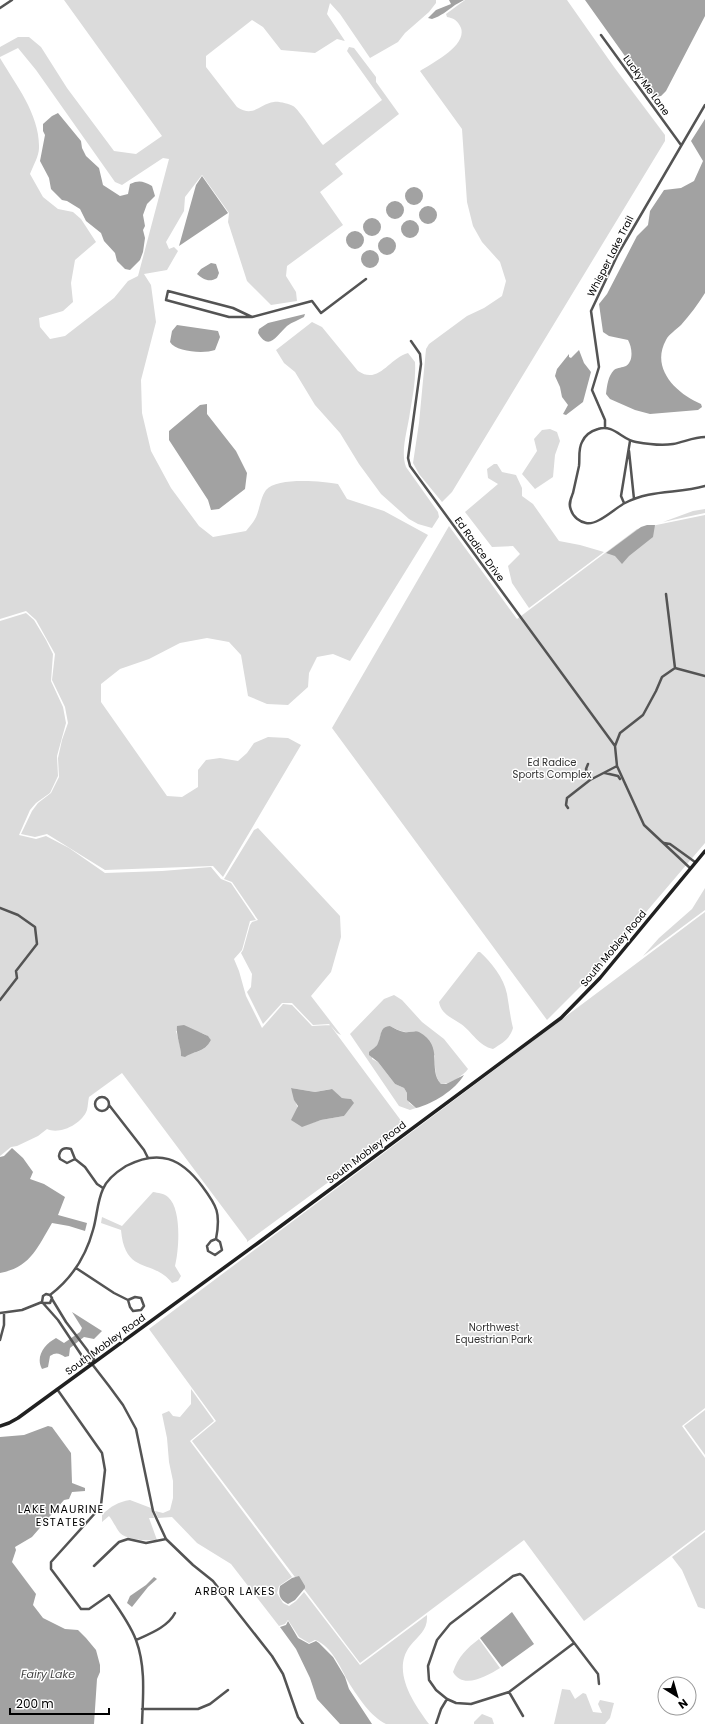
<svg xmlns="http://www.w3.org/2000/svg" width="705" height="1724" font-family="Poppins,sans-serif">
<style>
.green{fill:#dbdbdb;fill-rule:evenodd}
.water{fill:#a2a2a2}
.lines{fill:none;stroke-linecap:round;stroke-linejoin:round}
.street{stroke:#545454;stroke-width:2.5}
.secondary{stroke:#212121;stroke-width:3.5}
.labels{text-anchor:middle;stroke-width:3;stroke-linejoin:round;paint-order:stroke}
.street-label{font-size:10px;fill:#000;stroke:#fff}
.park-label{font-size:10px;fill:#323232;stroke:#fff}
.neighbourhood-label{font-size:11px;letter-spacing:1px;fill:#000;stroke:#fff}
.water-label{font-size:11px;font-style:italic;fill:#434343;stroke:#fff}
</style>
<rect width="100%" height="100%" fill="#fff"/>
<!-- green -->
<path class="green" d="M64 0H436V3L429 12 405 33 398 42 370 58 340 14 330 3 327 14 345 41 337 39 315 53 281 50 263 27 252 20 206 56V67L237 107C254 118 259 104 274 102 278 101 289 104 293 106 299 109 317 138 323 145L382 100 347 51 349 47 354 48 376 77V82L399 114 335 164 343 174 320 192 343 225 287 266 286 276 296 292 297 301 271 305 247 281 228 222 229 213 202 175 185 197 184 211 166 242 169 249 174 247 178 251 167 270 144 274 151 285 156 322 141 380 142 413 151 451 171 488 199 526 213 537 246 531C249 527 253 523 255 519 260 510 260 498 266 490 276 477 322 481 338 484L347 499 384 511 428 535 350 661 333 654 317 657 309 673 308 687 288 705 267 704 248 696 241 655 229 642 207 638 180 643 149 659 120 669 101 684V702L167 796 182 797 198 787V770L206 760 220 758 238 761 247 753 254 743 268 737 288 738 301 745 223 877 213 866 105 870 47 834 35 837 21 834 32 811 38 803 51 793 59 777 58 758 62 740 68 723 65 707 52 680 55 654 36 620 26 611 0 619V58C16 85 40 115 39 148 39 156 33 166 30 174L43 197 58 209 73 212 81 219 96 242 75 260 71 283 73 302 63 311 39 318 40 327 50 339 65 336 114 298 128 281 138 276 169 159 163 158 122 185 115 182 36 70 18 48 0 57V47L18 37H29L41 47 67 88 114 151 136 154 162 136Z
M465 0H567L614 67 665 135V141L452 492 442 502 419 474 413 463 419 423 426 349 429 344 467 316 484 308 502 296 506 281 500 262 482 242 473 226 467 202 462 129 420 71C432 63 467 46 461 28 458 21 454 18 447 17L446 14Z
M312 322 322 327 358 371C379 385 388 359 408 353L415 362C416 379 413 395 410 412 408 429 400 451 406 467L438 512 439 517 432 528 418 524 409 519 381 494 359 464 340 433 315 405 295 372 284 363 276 350Z
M550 429 557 432 560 441 555 455 553 477 535 489 522 474 537 451 534 439 542 430Z
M494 464H497L502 472 516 475 522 488V496L533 504 559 541 580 545 604 552 529 608 512 583 508 566 520 554 513 546 492 547 465 512 498 484 488 478 487 469Z
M705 509V513L663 522 693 511Z
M705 515V843L594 973 547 1020 332 728 449 526 517 619 637 529Z
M26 613 34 620 46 640 53 654 51 681 63 707 66 723 57 756 58 776 50 793 36 803 30 810 19 835 36 839 46 836 69 848 105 873 162 871 211 867 221 879 231 883 256 920 250 921 242 950 234 959 239 971 246 996 262 1028 283 1004 292 1005 312 1026 330 1025 405 1126 247 1242V1240L122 1073 89 1097C88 1101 88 1106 87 1110 82 1124 60 1135 47 1129L38 1136 17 1146 11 1147 0 1156V621ZM176 1031C188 1032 204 1029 211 1040 204 1053 194 1052 181 1056L180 1045ZM291 1088 315 1092 331 1089 342 1098 351 1099 344 1116 321 1120 302 1126C299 1113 296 1101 291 1088Z
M258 828 340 916 341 937 331 972 311 996 341 1035 337 1033 329 1024 313 1025 292 1003H282L263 1024 247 992 251 987 252 974 241 953 243 950 250 925 252 922 258 920 232 882 224 879 254 830Z
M705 888V910L643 956 659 938 692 909Z
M705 912V1408L682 1426 705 1458V1530L584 1621 524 1540 360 1663 192 1441 216 1421 149 1329Z
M478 952H480C491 962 504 978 507 994 509 1005 510 1016 513 1028 510 1039 502 1043 493 1049 479 1046 472 1032 461 1024 452 1018 441 1014 439 1002Z
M394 995 402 1000 422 1022 444 1039 468 1069C463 1076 450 1084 441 1084 434 1077 435 1065 435 1056L415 1031C405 1034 398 1030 390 1026L382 1030 378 1045 373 1050 372 1059 378 1062 395 1084 404 1088 407 1093 409 1103 416 1108 410 1110 399 1106 350 1034 384 999Z
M153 1192C158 1193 164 1193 168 1197 182 1209 179 1250 175 1266L181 1276 178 1281 172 1283C153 1258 125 1276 121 1230L101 1223 102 1217 122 1226Z
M191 1389 214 1421 190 1441 292 1577 279 1586 277 1593 283 1603 289 1606 296 1601 304 1592 360 1665 427 1615C428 1630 419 1635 410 1646 391 1671 414 1704 429 1724 422 1724 391 1724 386 1724 371 1717 358 1697 349 1683 341 1669 332 1646 315 1640L309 1643 299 1637 288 1620 285 1624 279 1626 231 1564 197 1543 172 1517 158 1518 155 1511 163 1513 170 1510 173 1498V1481L169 1462 167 1438 162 1414 169 1411 173 1416 180 1417 191 1404Z
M705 1410V1455L684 1426Z
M130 1500 151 1508 154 1518H149L157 1540C147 1541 127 1540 120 1533 116 1528 113 1521 109 1516L102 1522V1515C111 1506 118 1502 130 1500Z
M705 1532V1609L698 1607 682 1570 672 1557Z
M479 1639 500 1668C487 1676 463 1690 453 1672 458 1657 467 1648 479 1639Z
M562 1689 570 1690 575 1699 583 1693 586 1694 593 1712 602 1713 598 1704 600 1700 614 1703 610 1718 605 1724H554Z
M482 1714 492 1718 494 1724H474V1722Z"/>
<!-- water -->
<path class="water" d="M449 0H464C461 2 458 3 455 5 447 11 441 16 432 19L428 18 436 10 451 4Z
M585 0H705V16L666 91 661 96 656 97 652 94Z
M58 113 81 141 82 148 86 156 99 168 103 185 120 196 128 194 130 184C139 180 143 181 152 186L155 196 147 204 143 215 145 226 143 230 145 238 143 252 140 260 130 270 125 269 117 261 115 253 104 241 101 233 86 221 80 209 67 201 62 200 51 189 49 178 40 161 45 135 43 131V124L52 116Z
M705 119V293C698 304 690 315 681 325 676 330 669 334 666 340 650 369 677 394 701 404L702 407 698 410 650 414 635 410 610 399 606 394C607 386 608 376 614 370 618 367 622 368 626 366 634 361 632 347 628 340L609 336 603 332 599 304 607 294 637 236 648 225 650 211 664 190 681 188 694 181 703 161 691 141Z
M202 176 228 213 179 246 196 185Z
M405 196a9 9 0 1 1 18 0a9 9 0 1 1-18 0Z
M386 210a9 9 0 1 1 18 0a9 9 0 1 1-18 0Z
M419 215a9 9 0 1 1 18 0a9 9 0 1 1-18 0Z
M363 227a9 9 0 1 1 18 0a9 9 0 1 1-18 0Z
M401 229a9 9 0 1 1 18 0a9 9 0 1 1-18 0Z
M346 240a9 9 0 1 1 18 0a9 9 0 1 1-18 0Z
M378 246a9 9 0 1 1 18 0a9 9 0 1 1-18 0Z
M361 259a9 9 0 1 1 18 0a9 9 0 1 1-18 0Z
M211 263 216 264 219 273 217 278C209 283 203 279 197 274L201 269Z
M305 314 304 317C299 320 292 322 287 326 277 335 269 352 258 333L259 329 268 323Z
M177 325 218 331 220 337 215 350C204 354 176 352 170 342L172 331Z
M579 350 584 363 591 372 583 402 566 415 563 414 568 405 562 397 560 387 555 376 557 369 569 354V357L571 358Z
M207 404V414L236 451 247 473 245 489 219 509 211 510 208 500 169 440V431L200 405Z
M647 525H655L653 537 629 556 622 564 615 556 606 553 641 527Z
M184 1025 208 1036 211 1040C204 1053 196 1050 185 1057L181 1056C181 1046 176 1036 177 1026Z
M390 1026C394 1028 399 1031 404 1032 410 1033 415 1030 419 1032 445 1046 427 1069 441 1084H446L464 1075C455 1090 433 1104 416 1108L407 1100V1093L404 1088 395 1084 378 1062 369 1055V1052C372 1049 377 1047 378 1043 382 1035 379 1027 390 1026Z
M291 1088 315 1092 332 1089 342 1098 351 1099 354 1103 344 1116 321 1120 302 1127 291 1120 298 1106 294 1100Z
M12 1148 23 1158 33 1172 30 1179 44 1184 65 1197 58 1215 87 1223 85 1231 69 1226 52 1223C37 1248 31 1267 0 1273V1157L4 1156Z
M72 1312 102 1331 94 1339 84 1337 70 1348 69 1356 65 1357C59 1353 56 1352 50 1356L48 1367 42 1369C35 1356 45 1344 56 1338L64 1343 80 1332 82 1328Z
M48 1426 52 1427 71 1453 72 1483 85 1488V1491L72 1492 69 1499 64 1500 32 1537 15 1547 16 1550 12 1562 36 1594 33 1605 43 1618 65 1629 78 1630 86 1638 96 1650 100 1665V1672L97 1679 94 1724H0V1437L24 1435Z
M299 1576 305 1586V1588L295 1600 288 1604C280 1600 278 1595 280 1586L292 1578Z
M154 1577 157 1579 148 1587 132 1607 127 1603 130 1596 146 1585Z
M512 1612 534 1644 502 1667 480 1638Z
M288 1621 298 1638 309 1644 316 1641 319 1643 333 1657 345 1677 349 1689 372 1724H340L317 1699 310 1678 296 1649 280 1627 286 1625Z"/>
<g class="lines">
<!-- street -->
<path class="street" d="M0 8 12 0
M601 35 681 145
M252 317H229L166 300 168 291 233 308 252 317 312 301 321 313 366 279
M411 341 420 354 421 364 408 458 410 466 615 746
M605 427V420L592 390 599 367 591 311 618 254 705 105
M705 437C694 437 684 442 673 444 661 446 647 444 636 442 622 440 614 424 598 429 591 431 585 435 582 442 578 449 580 458 579 466 577 475 575 484 573 493 571 498 568 504 571 510 573 517 580 522 586 523 597 526 615 508 625 503 651 489 678 494 705 486
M629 451 634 499
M624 503 621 496 630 441
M666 594 675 668
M588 764 586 769 590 780
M605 773 618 776 620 779
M568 808 566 805 567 798 590 780 617 766
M664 843 670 844 695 862
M690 868 644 825 617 766 615 746 620 733 643 715 656 691 662 677 675 668 705 676
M0 908 18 915 35 927 37 944 16 971 17 978 0 1000
M95 1104a7 7 0 1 1 14 0a7 7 0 1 1-14 0Z
M109 1105 144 1150 148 1158
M75 1159 67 1163 60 1159 59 1156C60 1149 64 1147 71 1149L75 1159 85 1167 97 1184 103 1188
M76 1268 114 1293 128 1300 130 1307 133 1311 141 1310 144 1306 141 1298 135 1297 128 1300
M50 1295C71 1279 86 1256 93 1230 97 1217 97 1202 103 1189 107 1179 118 1171 126 1166 159 1149 181 1158 202 1186 217 1206 221 1213 216 1239L211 1241 207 1246 208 1251 215 1255 222 1250 220 1242 216 1239
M52 1299 66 1322 94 1359 92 1364
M44 1303H50L52 1298 50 1295 46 1294 43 1296 42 1302 58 1320 86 1362 92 1364 109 1386 123 1405 136 1429 153 1511 166 1539 193 1565 213 1581 272 1656 283 1674 298 1717 303 1724
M0 1313 22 1310 42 1302
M0 1340 4 1325V1313
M57 1389 102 1453 105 1470 101 1505 97 1511 51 1562V1569L81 1609H89L109 1595C119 1609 130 1624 136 1640 146 1667 143 1696 142 1724
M94 1566 119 1542 128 1539 146 1543 166 1539
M136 1640C149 1634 168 1627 175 1613
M574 1643 509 1692 471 1704 456 1703 447 1699 436 1690 429 1680 428 1666 437 1640 450 1624 513 1576 520 1574 523 1576 598 1674 599 1684
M509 1692 523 1716
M142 1709H198L210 1704 228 1690
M436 1724 441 1709 447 1699"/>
<!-- secondary -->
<path class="secondary" d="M0 1426 9 1423 18 1418 258 1243 561 1018 600 978 705 851"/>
</g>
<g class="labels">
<!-- street labels -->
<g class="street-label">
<text transform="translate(647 85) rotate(54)" y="4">Lucky Me Lane</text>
<text transform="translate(610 256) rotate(-63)" y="4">Whisper Lake Trail</text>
<text transform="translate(480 549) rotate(54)" y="4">Ed Radice Drive</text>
<text transform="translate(613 948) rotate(-50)" y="4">South Mobley Road</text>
<text transform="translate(366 1152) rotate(-37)" y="4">South Mobley Road</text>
<text transform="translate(105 1344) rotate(-36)" y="4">South Mobley Road</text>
</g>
<!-- park labels -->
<g class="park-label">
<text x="552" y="766">Ed Radice<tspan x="552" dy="12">Sports Complex</tspan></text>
<text x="494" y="1331">Northwest<tspan x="494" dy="12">Equestrian Park</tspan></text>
</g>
<!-- neighbourhood labels -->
<g class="neighbourhood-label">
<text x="61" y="1513">LAKE MAURINE<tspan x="61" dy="13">ESTATES</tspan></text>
<text x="235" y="1595">ARBOR LAKES</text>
</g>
<!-- water labels -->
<g class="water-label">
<text x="48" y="1678">Fairy Lake</text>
</g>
</g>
<!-- north arrow -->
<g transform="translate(677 1696) rotate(143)"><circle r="19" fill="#ffffff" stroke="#999999"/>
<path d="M0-3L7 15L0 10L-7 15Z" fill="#000000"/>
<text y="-6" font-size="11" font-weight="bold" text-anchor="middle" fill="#000000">N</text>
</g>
<!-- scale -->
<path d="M10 1708v6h99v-6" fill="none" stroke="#000000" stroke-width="2"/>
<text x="16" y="1708" font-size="12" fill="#000000" stroke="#ffffff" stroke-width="3" paint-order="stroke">200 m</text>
</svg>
